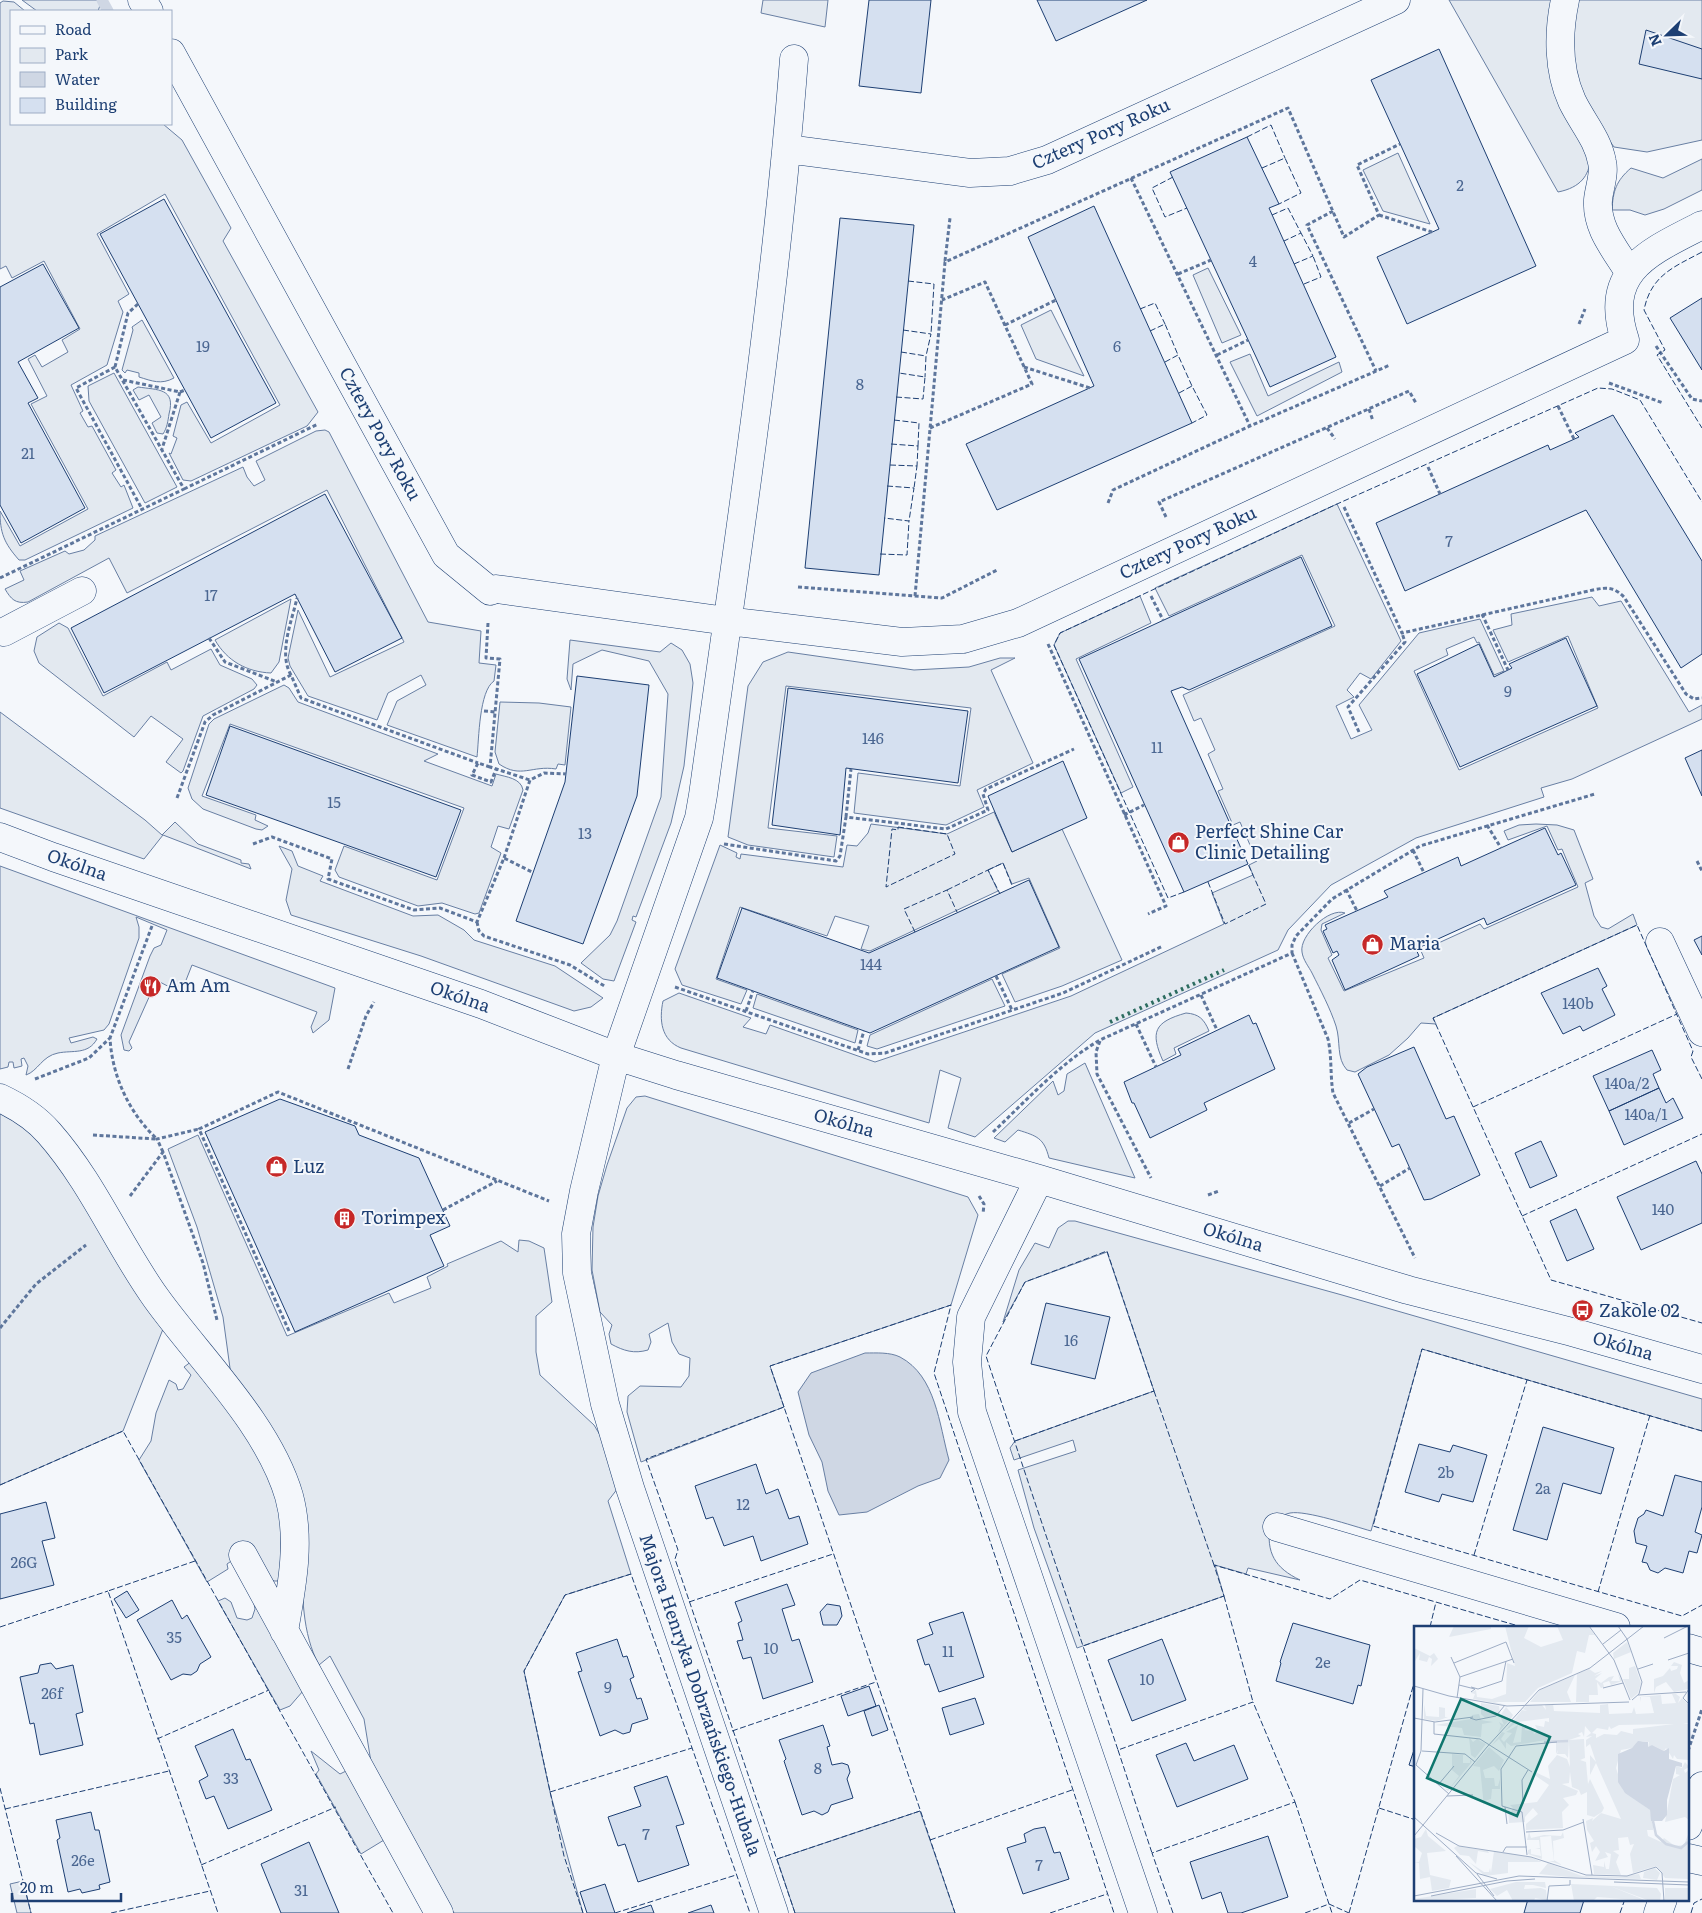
<svg xmlns="http://www.w3.org/2000/svg" width="1702" height="1913" font-family="Literata,serif">
<style>
.green{fill:#e3e9f0;stroke:#687fa3}
.water{fill:#cfd7e4;stroke:#687fa3}
.lines{fill:none;stroke-linecap:round;stroke-linejoin:round}
.stream{stroke:#cfd7e4;stroke-width:11}
.building{fill:#d5e0f0;stroke:#1d3f73}
.minor-casing{stroke:#1d3f73;stroke-width:29}
.path{stroke:#5e769c;stroke-width:3;stroke-dasharray:4 2.5;stroke-linecap:butt}
.minor{stroke:#f4f7fb;stroke-width:28}
.hedge{stroke:#2c6c60;stroke-width:4;stroke-dasharray:2.5 4;stroke-linecap:butt}
.fence{stroke:#1d3f73;stroke-width:1;stroke-dasharray:6 2.5;stroke-linecap:butt}
.labels{text-anchor:middle;stroke-width:4;stroke-linejoin:round;paint-order:stroke}
.number-label{font-size:15px;fill:#4b6792}
.street-label{font-size:18px;fill:#1d3f73;stroke:#f4f7fb}
.poi-label{font-size:18px;fill:#1d3f73;stroke:#f4f7fb;text-anchor:start}
.inset-river{fill:none;stroke:#cfd7e4;stroke-width:2.5}
.inset-road{fill:none;stroke:#9eadc5;stroke-width:1}
.view{fill:#0f766e;fill-opacity:0.15;stroke:#0f766e;stroke-width:2.5}
.inset-edge{fill:none;stroke:#1d3f73;stroke-width:2.5}
</style>
<rect width="100%" height="100%" fill="#f4f7fb"/>
<!-- green -->
<path class="green" d="M22 0H102L98 11H37Z
M763 0H828L825 27 761 13Z
M1449 0H1702V140L1647 152 1614 147 1586 107C1589 143 1604 183 1558 192Z
M3 1 14 2 25 11H11V124H163L182 140 231 228 223 241 318 412 307 426 191 481 183 480 169 453 171 454 177 438 173 436 181 405 187 402 211 443 280 405 165 194 97 234 129 294 118 301 123 312 107 365 71 385 83 411 80 413 88 427 92 426 116 470 112 473 121 487 124 485 133 508 25 560H19C4 543 0 533 0 511L20 546 88 509 31 404 47 396 28 359 35 355 42 367 68 352 62 340 80 329 44 261 12 278 6 266 0 269V3Z
M1398 153 1430 224 1383 211 1363 170Z
M1702 159V190L1664 209 1645 215 1630 210H1612C1613 191 1616 181 1631 168L1663 178Z
M1208 268 1241 335 1222 343 1193 275Z
M1051 310 1084 376 1036 359 1021 325Z
M142 320 174 378C161 385 152 381 139 377V373L127 370 125 373 122 370 133 330 132 327Z
M1250 354 1268 396 1339 362 1342 372 1257 416 1230 362Z
M114 373 177 487 145 503 89 401 88 386Z
M138 387C158 390 176 388 169 414 168 421 167 428 163 434L157 433 152 423 161 417 149 395 139 400 133 390Z
M325 430 329 432 428 622 481 631 479 663 496 665 494 681C479 691 479 739 477 757L387 725 397 701 426 685 421 675 388 693 377 720 308 696 290 666 288 658 298 610 330 677 404 642 327 490 127 593 109 558 28 602C15 604 11 599 5 589L24 580 20 571 65 551 69 554 84 550 95 540V536L243 467 247 477 254 486 265 480 256 461 316 431Z
M1337 504 1401 641 1371 679 1360 673 1347 690 1354 697 1336 706 1351 739 1372 730 1359 705 1419 633 1480 619 1504 671 1494 675 1479 642 1477 643 1474 637 1446 649 1448 655 1414 671 1459 770 1598 708 1568 636 1508 662 1493 630 1512 625 1511 614 1592 597 1599 606 1621 601 1689 712 1702 705V719L1572 779 1541 788 1544 797 1416 838 1331 885 1288 930 1278 950 1095 1033 975 1137 948 1128 961 1078 940 1070 929 1123 681 1048C661 1040 659 1020 663 1001L679 993 751 1018 743 1027 766 1034 770 1025 875 1062 1071 996 1224 924 1212 893 1253 875 1249 865 1257 861 1240 822 1233 825 1218 791 1223 789 1208 754 1215 750 1201 718 1194 721 1183 695 1335 626 1302 555 1169 616 1155 588Z
M1140 596 1151 623 1076 659 1133 787 1121 793 1054 645 1060 633Z
M291 599 279 662 271 673C247 672 227 661 215 640Z
M59 623 68 628 103 696 167 662 171 670 211 649 220 665 252 679 257 685 254 689 203 716 183 771 181 773 166 762 183 739 151 716 134 737 39 663 34 651 37 637Z
M570 640 660 652 671 643 682 650 690 664 693 683 684 766 671 823 636 917 633 916 632 920 636 922 614 981 603 979 581 963 610 935 617 921 661 797 668 694 649 661 602 650 573 664 571 690 567 679Z
M788 652 914 670 969 667 1000 658H1015L991 670 1033 763 977 790 984 807 946 825 854 813 858 773 960 786 971 708 786 686 768 828 837 836 834 857 748 845 728 837 748 686 763 662Z
M284 685 289 688 298 702 438 754 424 761 492 786 496 774C506 777 521 778 523 790L509 829 498 826 491 847 501 853 479 913 475 914 442 903 418 906 339 877 335 870 344 846 437 880 464 808 230 724 202 796 256 815 255 820 268 826 262 830 256 829 203 809 192 799 188 788 209 724 214 719Z
M500 702 539 703 571 707 565 765 558 764 556 769C532 765 521 779 499 764L495 752Z
M0 712 145 820 162 835 175 822 198 844 241 860V863L249 864 251 869 163 835 144 859 0 808Z
M994 812 1012 852 1062 829 1122 960 1062 986 1015 1002 1002 974 1060 948 1029 878 1012 884 1003 863 988 870 998 891 870 951 861 949 869 926 835 916 827 936 740 907 716 979 747 990 741 1004 682 985 675 969 720 845 737 853 736 857 740 859 741 854 843 867 847 845 857 846 868 833 871 824 947 834Z
M1536 824 1557 825 1574 830 1593 879 1585 883 1594 916 1601 927 1608 929 1633 914 1637 925 1433 1018 1436 1024 1421 1023 1408 1038 1389 1055 1355 1072 1347 1070C1336 1058 1341 1042 1336 1026 1330 1008 1321 991 1312 973 1309 967 1303 960 1302 952 1299 936 1329 907 1345 913L1322 924 1321 930 1332 955 1328 958 1344 991 1424 958 1421 951 1480 924 1484 929 1578 887 1562 849 1558 850 1547 826 1508 840 1504 831 1519 825Z
M279 846 292 851 298 866 323 876 320 881 413 916 438 915 464 930 474 940 555 966 603 998 591 1007 574 1011 421 956 291 915 286 900 292 869Z
M0 866 335 988 329 1020 313 1033 311 1027 317 1012 192 965 181 993 156 980 155 983 147 980 143 990 150 995 129 1042 132 1048 129 1051 124 1050 121 1035 150 956 154 948 161 945 167 930 136 917 139 927V938L109 1024 104 1030 69 1038 71 1043 93 1037 97 1039C88 1055 73 1050 58 1053 42 1056 38 1071 26 1075L28 1066 24 1058 21 1059 22 1066 14 1068 13 1062H9L8 1067 0 1069Z
M992 979 1005 1006 877 1049 867 1046 870 1035Z
M757 994 858 1030 855 1043 753 1008Z
M1186 1013C1199 1014 1204 1019 1209 1031L1174 1048 1176 1054 1163 1061C1150 1032 1154 1022 1186 1013Z
M1085 1063 1135 1178 1049 1158C1044 1138 1037 1136 1018 1130L1005 1142 994 1138 1053 1081 1058 1095 1064 1091 1067 1074Z
M645 1096 968 1197 978 1215 951 1305 770 1366 784 1407 641 1462 627 1412 628 1396 640 1386 681 1387 689 1376 690 1358 679 1354 672 1342 668 1323 649 1334 651 1342 648 1350C634 1354 624 1351 611 1344L609 1334 612 1325 600 1312 592 1270 593 1227 598 1196 607 1165 627 1108 636 1097Z
M0 1105 15 1114 76 1184 163 1329 123 1431 0 1485Z
M198 1135 287 1336 389 1293 394 1303 431 1288 427 1277 448 1266 447 1264 501 1241 518 1252 519 1240 529 1241 544 1248 552 1302 536 1316V1352L540 1375 594 1425 603 1440 618 1488 608 1501 631 1574 565 1595 524 1671 550 1792 583 1913H454L371 1762 364 1719 330 1656 319 1665C302 1634 302 1593 302 1558L233 1390 223 1317 197 1227 168 1149Z
M1068 1221H1075L1342 1295 1702 1399V1431L1422 1349 1371 1531C1353 1526 1306 1510 1290 1513 1281 1515 1276 1520 1270 1525 1266 1553 1275 1568 1300 1580L1248 1568 1246 1574 1215 1565 1224 1596 1077 1648 1034 1528 1018 1470 1076 1451 1073 1440 1014 1460 1010 1448 1015 1441 1154 1391 1107 1252 1025 1282 1003 1322 1019 1270 1035 1243 1049 1248 1058 1228Z
M192 1361 231 1407 282 1491 280 1581H274L237 1557 227 1564 228 1569 207 1582 139 1460 151 1441 156 1413 169 1380 176 1384 178 1390 183 1389 191 1375 184 1367Z
M225 1598 231 1602 237 1618 247 1620 252 1618 255 1609 253 1598 303 1691 290 1706 280 1710 218 1601Z
M311 1751 340 1774 346 1771 384 1840 361 1854 316 1774 319 1770Z
M920 1811 955 1913H795L777 1859Z
M23 1881 31 1913H17L10 1884Z"/>
<!-- water -->
<path class="water" d="M865 1353C876 1353 890 1352 900 1357 936 1376 939 1424 949 1460L940 1478 918 1486 867 1512 839 1515 828 1491 822 1462 809 1435 798 1392 811 1373Z"/>
<g class="lines">
<!-- stream -->
<path class="stream" d="M102 0 108 11"/>
</g>
<!-- building -->
<path class="building" d="M869 0H931L921 93 859 86Z
M1037 0H1147L1056 41Z
M1646 30 1702 49V79L1639 64Z
M1439 49 1536 266 1407 324 1377 257 1439 229 1371 80Z
M1247 137 1279 204 1269 208 1336 357 1270 387 1170 172Z
M164 199 276 403 211 438 100 234Z
M1094 206 1192 423 997 510 966 444 1094 386 1028 237Z
M840 218 914 225 879 575 805 568Z
M43 264 79 328 18 362 38 398 28 403 85 508 21 543 0 505V287Z
M1702 298V370L1670 318Z
M1613 415 1702 561V654L1681 668 1586 510 1405 591 1376 523 1548 445 1550 450 1579 437 1575 433Z
M325 494 402 638 335 672 295 594 104 693 71 628Z
M1301 557 1332 626 1189 690 1182 687 1171 691 1248 864 1184 892 1079 659Z
M1566 638 1597 706 1460 767 1417 674 1479 644 1494 677 1512 668 1509 664Z
M577 676 649 685 637 796 583 944 516 921 565 782Z
M788 688 968 711 958 783 846 768 840 835 772 825Z
M230 726 461 810 436 877 206 795Z
M1702 750V796L1685 758Z
M1063 761 1087 818 1012 852 988 796Z
M1545 828 1558 855 1561 853 1576 885 1487 925 1484 918 1416 949 1419 956 1345 990 1332 960 1339 955 1337 951 1333 953 1323 931 1327 929 1325 925 1388 897 1384 891 1458 857 1461 866Z
M1029 880 1059 947 870 1033 717 978 742 908 869 953Z
M1702 936V955L1694 940Z
M1598 968 1607 986 1602 989 1615 1015 1583 1031 1580 1026 1563 1034 1541 993Z
M1249 1015 1253 1024 1256 1023 1275 1069 1204 1103 1207 1110 1150 1138 1134 1103H1132L1124 1082 1181 1055 1178 1049Z
M1414 1047 1446 1119 1454 1116 1480 1175 1431 1199 1424 1200 1399 1144 1392 1147 1358 1074 1367 1067Z
M1652 1050 1661 1070 1653 1074 1659 1088 1609 1111 1593 1076Z
M1659 1088 1666 1103 1673 1098 1683 1118 1624 1145 1609 1111Z
M280 1099 355 1126 359 1135 419 1158 450 1226 430 1235 444 1266 295 1332 205 1132Z
M1541 1141 1557 1176 1530 1188 1515 1153Z
M1696 1161 1702 1174V1223L1641 1250 1617 1197Z
M1576 1209 1594 1249 1567 1261 1550 1221Z
M1046 1303 1110 1317 1095 1379 1031 1364Z
M1543 1427 1614 1448 1601 1494 1563 1483 1547 1540 1513 1530Z
M1419 1444 1450 1452 1453 1445 1487 1455 1473 1502 1442 1494 1439 1502 1405 1492Z
M756 1464 766 1494 778 1489 789 1519 799 1516 808 1544 761 1561 753 1536 724 1546 713 1517 706 1519 695 1486Z
M1675 1475 1702 1482V1507L1695 1532 1702 1535 1697 1553 1689 1551 1683 1573 1665 1568 1658 1573 1650 1570 1647 1563 1642 1562 1647 1546 1636 1543 1634 1531 1638 1518 1644 1514 1646 1510 1663 1516Z
M46 1502 55 1538 42 1541 54 1585 0 1599V1514Z
M787 1584 795 1605 782 1609 792 1641 799 1639 813 1682 763 1699 751 1657 743 1659 737 1641 743 1640 738 1623 742 1621 735 1602Z
M127 1591 139 1610 126 1618 114 1599Z
M172 1600 182 1619 187 1615 211 1657 200 1664 197 1671 191 1675 183 1674 171 1680 137 1620Z
M827 1604 840 1606 842 1616 837 1625H823L820 1612Z
M963 1612 984 1677 939 1692 929 1664 925 1665 917 1640 933 1634 929 1623Z
M1293 1623 1370 1645 1361 1686 1358 1685 1353 1704 1276 1681 1281 1663 1280 1662Z
M617 1639 623 1657 627 1656 634 1677 630 1679 637 1699 641 1698 648 1719 632 1724 630 1732 623 1734 615 1730 600 1736 578 1672 582 1671 576 1653Z
M1162 1639 1186 1700 1132 1721 1108 1660Z
M51 1663 56 1669 73 1665 83 1712 76 1714 83 1745 40 1755 34 1723 30 1724 20 1677 38 1673 40 1665Z
M869 1686 876 1706 848 1716 841 1696Z
M975 1698 984 1724 950 1735 942 1708Z
M879 1705 888 1730 872 1736 864 1711Z
M823 1725 830 1746 827 1747 832 1765 842 1763 848 1765 850 1772 847 1779 853 1798 831 1805 828 1812 822 1815 814 1811 802 1815 784 1761 786 1759 779 1740Z
M233 1729 246 1760 250 1759 272 1810 228 1829 214 1796 206 1799 199 1781 208 1776 195 1746Z
M1186 1743 1194 1761 1234 1745 1248 1779 1177 1807 1156 1755Z
M1416 1744V1767L1409 1765Z
M667 1776 684 1824 676 1826 689 1865 638 1882 625 1844 618 1846 608 1817 641 1806 634 1787Z
M91 1812 95 1830H99L110 1882 99 1885 100 1889 82 1893 80 1889 68 1892 57 1840 60 1838 56 1820Z
M1045 1827 1054 1853 1060 1852 1069 1879 1023 1894 1007 1848 1026 1842 1024 1834 1034 1829Z
M1268 1836 1288 1897 1241 1913H1228L1221 1892 1202 1899 1190 1862Z
M309 1842 339 1913H281L261 1864Z
M605 1884 615 1913H587L580 1892Z
M1528 1899H1582L1584 1900 1580 1913H1524Z
M651 1905 654 1913H627Z
M711 1905 714 1913H688Z"/>
<g class="lines">
<defs>
<path id="minor" d="M142 0 149 11
M1565 0C1558 33 1558 70 1572 101 1582 122 1598 139 1602 162 1605 174 1599 188 1598 200 1596 228 1615 249 1629 272
M171 53 446 555 490 591 496 589 727 621 902 642 963 639 1018 623 1625 340C1602 270 1650 252 1702 225
M787 149 970 173 1010 171 1047 160 1396 0
M4 632 82 591
M0 837 53 857 481 1004 616 1056 676 1075 1039 1179 1408 1290 1572 1332 1702 1369
M1660 942 1702 1032
M0 1098C17 1106 37 1119 49 1133 93 1183 118 1245 156 1298 199 1358 268 1424 289 1496 301 1540 292 1586 284 1631
M1039 1179 971 1317 967 1362 972 1412 1143 1913
M1277 1527 1616 1627
M243 1555 439 1913
M1688 1648 1702 1652
M1688 1826 1702 1786
M1688 1858 1702 1861
M774 1913 630 1488 605 1404 577 1273 576 1234 584 1191 616 1056 699 818 703 795C737 550 775 305 794 59
M1658 1913 1663 1899"/>
</defs>
<!-- minor casing -->
<use href="#minor" class="minor-casing"/>
<!-- path -->
<path class="path" d="M1131 178 1250 426
M1333 211 1307 225 1376 371
M1379 215 1432 232
M945 261 950 218
M1178 274 1211 260
M1579 324 1585 309
M1005 325 1056 300
M1656 346 1692 399 1702 401
M1217 355 1248 340
M115 367 128 313 138 304
M1024 367 1090 388
M123 380 180 392 162 449
M1609 383 1663 403
M180 392 185 390
M1558 406 1574 439
M1369 409 1373 421
M930 428 1032 384 985 282 942 300
M1327 428 1335 439
M1428 467 1440 494
M184 489 318 424
M1108 503 1113 490 1250 426 1390 365
M1344 507 1402 633 1593 590C1607 587 1614 587 1624 597L1686 694 1694 699 1702 698
M1166 517 1159 502 1409 391 1416 403
M0 578 184 489 115 367 76 388 142 509
M798 587 942 598 997 570
M915 596 945 262 1288 108 1344 237 1379 215 1357 165 1400 144
M1151 596 1163 620
M1482 614 1508 670
M488 623 486 658 500 659 490 767 530 780
M209 638 225 662 277 682
M1048 644 1166 906 1148 914
M291 675C278 653 292 621 297 598
M484 711 495 712
M1359 732 1348 707 1405 642 1402 633
M490 767 478 763 472 775 491 782 496 769
M177 798 205 722 213 715 291 675 301 698 478 763
M1124 815 1144 805
M846 817 851 769
M1487 825 1501 848
M253 844 272 837 332 859 328 879 414 910 440 908 477 922 504 858 532 872
M724 844 836 861 840 856 846 817 946 829 988 810 983 794 986 789 1074 749
M1413 850 1424 873
M504 858 530 780 544 773 566 774
M1697 861 1702 871
M1346 889 1357 911
M477 922 479 931 484 936 570 965 606 987
M152 926 110 1038C112 1076 129 1113 157 1139
M1292 953 1328 1039C1332 1057 1330 1074 1333 1093L1415 1258
M996 976 1012 1010
M675 987 868 1054 885 1053 1063 993 1163 946
M1201 995 1217 1030
M746 1011 753 991
M1136 1024 1156 1067
M1100 1041 1096 1052 1097 1074 1151 1178
M858 1050 864 1031
M348 1069 366 1016 374 1002
M35 1079 89 1058 110 1038
M1349 1123 1374 1109
M993 1132C1027 1100 1059 1064 1100 1040L1292 953V945L1296 936 1332 899 1420 846 1595 794
M93 1135 156 1139
M163 1152 157 1139 199 1129
M1380 1186 1410 1168
M1208 1195 1219 1191
M130 1196 163 1152 203 1263 217 1320
M979 1196 984 1204 983 1214
M443 1210 497 1181
M0 1328 36 1284 86 1245
M289 1331 199 1129 278 1092 549 1201
M1688 1751 1702 1709"/>
<!-- minor -->
<use href="#minor" class="minor"/>
<!-- hedge -->
<path class="hedge" d="M1110 1022 1224 970"/>
<!-- fence -->
<path class="fence" d="M1247 137 1271 125 1285 158
M1262 168 1285 158 1301 193 1279 204
M1173 177 1152 188 1165 217 1187 208
M1272 215 1288 208 1301 233 1284 241
M1702 252C1674 267 1651 275 1644 310L1665 350 1657 355 1702 428
M1294 264 1313 256 1301 233
M908 281 934 284 931 334
M1304 284 1321 277 1313 256
M1140 309 1155 303 1165 324
M903 330 931 334 926 356
M1150 331 1165 324 1178 355
M901 352 926 356 925 377
M1165 362 1178 355 1192 386
M1179 393 1192 386 1207 415 1192 423
M896 397 923 399 925 377 899 373
M894 420 919 423 918 446
M891 444 918 446 917 466
M890 465 917 466 914 488
M887 486 914 488 909 521
M880 554 907 555 909 521 884 518
M898 827 947 834 955 854 886 887 892 829 898 830Z
M988 870 1003 863 1013 888
M1208 882 1225 924 1266 904 1248 864
M947 890 988 870 1000 894
M1184 892 1168 898 1054 645 1060 633 1337 504 1598 388 1612 389 1640 400 1702 502
M915 932 904 909 947 890 957 912
M1702 1079 1691 1057 1693 1051 1637 925 1433 1018 1551 1280 1702 1323
M1473 1107 1677 1014
M1522 1216 1702 1134
M1154 1391 1214 1565
M784 1407 770 1366 951 1305 934 1373 1114 1913
M1702 1431 1422 1349 1373 1526 1682 1616 1702 1605
M1015 1441 1154 1391 1107 1251 1025 1282 986 1356 1083 1646
M0 1485 123 1431 393 1913
M1474 1555 1527 1380
M195 1561 108 1591 218 1913
M1598 1592 1650 1415
M1224 1596 1253 1702
M689 1602 833 1554
M0 1627 108 1591
M1430 1627 1436 1602
M732 1731 876 1682
M157 1739 269 1690
M1118 1750 1152 1853
M0 1788 31 1913
M550 1792 692 1748
M1295 1802 1332 1913
M1379 1808 1416 1820
M5 1809 169 1771
M930 1840 1072 1790
M777 1859 920 1811
M201 1865 336 1807
M111 1913 210 1891
M583 1913 564 1856 524 1671 565 1595 631 1574 750 1913
M615 1913 736 1875
M795 1913 675 1559 678 1550 646 1459 784 1407 955 1913
M1050 1913 1107 1894
M1173 1913 1152 1853 1295 1802 1253 1702 1118 1750 1083 1646 1224 1596 1214 1565 1330 1599 1360 1580 1522 1627
M1305 1913 1329 1904 1349 1913
M1349 1913 1416 1676
M1620 1913 1625 1899
M1691 1913 1694 1903 1702 1899"/>
</g>
<!-- icons -->
<defs>
<symbol id="shop-disc" viewBox="-11 -11 22 22"><circle r="9.5" fill="#c62828" stroke="#f4f7fb"/><path d="M-5-2.5h2.3a2.7 3.5 0 0 1 5.4 0H5L5.5 6h-11ZM-1.5-2.5h3a1.5 2.3 0 0 0-3 0Z" fill="#fff"/></symbol>
<symbol id="restaurant-disc" viewBox="-11 -11 22 22"><circle r="9.5" fill="#c62828" stroke="#f4f7fb"/><path d="M-5-6h1v4h1v-4h1v4h1v-4h1v5L-1.5 .5V6h-2V.5L-5-1ZM5-6V6H3V1.5H1.5Q1.5-4 5-6Z" fill="#fff"/></symbol>
<symbol id="building-disc" viewBox="-11 -11 22 22"><circle r="9.5" fill="#c62828" stroke="#f4f7fb"/><path d="M-4-6H4V6H1V3H-1V6H-4ZM-2.5-4.3h1.7v1.8h-1.7ZM.8-4.3h1.7v1.8H.8ZM-2.5-1h1.7V.8h-1.7ZM.8-1h1.7V.8H.8Z" fill="#fff"/></symbol>
<symbol id="bus-disc" viewBox="-11 -11 22 22"><circle r="9.5" fill="#c62828" stroke="#f4f7fb"/><path d="M-5-6H5V4H4V6H2V4H-2V6H-4V4H-5ZM-3.5-4V0h7V-4ZM-3.5 1.2v1.5H-2V1.2ZM2 1.2v1.5H3.5V1.2Z" fill="#fff"/></symbol>
</defs>
<g fill-rule="evenodd">
<use href="#shop-disc" x="1166" y="830" width="25" height="25"/>
<use href="#shop-disc" x="1360" y="932" width="25" height="25"/>
<use href="#restaurant-disc" x="138" y="974" width="25" height="25"/>
<use href="#shop-disc" x="264" y="1154" width="25" height="25"/>
<use href="#building-disc" x="332" y="1206" width="25" height="25"/>
<use href="#bus-disc" x="1570" y="1298" width="25" height="25"/>
</g>
<g class="labels">
<!-- number labels -->
<g class="number-label">
<text x="1460" y="191">2</text>
<text x="1253" y="267">4</text>
<text x="203" y="352">19</text>
<text x="1117" y="352">6</text>
<text x="860" y="390">8</text>
<text x="28" y="459">21</text>
<text x="1449" y="547">7</text>
<text x="211" y="601">17</text>
<text x="1508" y="697">9</text>
<text x="873" y="744">146</text>
<text x="1157" y="753">11</text>
<text x="334" y="808">15</text>
<text x="585" y="839">13</text>
<text x="871" y="970">144</text>
<text x="1578" y="1009">140b</text>
<text x="1627" y="1089">140a/2</text>
<text x="1646" y="1120">140a/1</text>
<text x="1663" y="1215">140</text>
<text x="1071" y="1346">16</text>
<text x="1446" y="1478">2b</text>
<text x="1543" y="1494">2a</text>
<text x="743" y="1510">12</text>
<text x="24" y="1568">26G</text>
<text x="174" y="1643">35</text>
<text x="771" y="1654">10</text>
<text x="948" y="1657">11</text>
<text x="1323" y="1668">2e</text>
<text x="1147" y="1685">10</text>
<text x="608" y="1693">9</text>
<text x="52" y="1699">26f</text>
<text x="818" y="1774">8</text>
<text x="231" y="1784">33</text>
<text x="646" y="1840">7</text>
<text x="83" y="1866">26e</text>
<text x="1039" y="1871">7</text>
<text x="301" y="1896">31</text>
</g>
<!-- street labels -->
<g class="street-label">
<text transform="translate(1101 134) rotate(-24)" y="6">Cztery Pory Roku</text>
<text transform="translate(380 434) rotate(61)" y="6">Cztery Pory Roku</text>
<text transform="translate(1188 543) rotate(-25)" y="6">Cztery Pory Roku</text>
<text transform="translate(77 865) rotate(19)" y="6">Okólna</text>
<text transform="translate(460 997) rotate(19)" y="6">Okólna</text>
<text transform="translate(844 1123) rotate(16)" y="6">Okólna</text>
<text transform="translate(1233 1237) rotate(17)" y="6">Okólna</text>
<text transform="translate(1623 1346) rotate(16)" y="6">Okólna</text>
<text transform="translate(700 1695) rotate(71)" y="6">Majora Henryka Dobrzańskiego-Hubala</text>
</g>
<!-- poi labels -->
<g class="poi-label">
<text x="1195" y="838">Perfect Shine Car<tspan x="1195" dy="21">Clinic Detailing</tspan></text>
<text x="1389" y="950">Maria</text>
<text x="166" y="992">Am Am</text>
<text x="293" y="1173">Luz</text>
<text x="361" y="1224">Torimpex</text>
<text x="1599" y="1317">Zakole 02</text>
</g>
</g>
<!-- overview -->
<g transform="translate(1414 1626)">
<rect width="275" height="275" fill="#f4f7fb"/>
<path d="M40 0H77V3L35 11ZM91 0H115L110 12 127 21 149 14 143 0H174L181 9H175L171 27 163 25 158 47 124 62 111 76H80L92 79 59 73 61 68 57 67 62 64 63 71 78 73 92 68 93 37 101 40ZM213 16 217 26 200 33 199 27ZM0 22 16 30 20 27 24 33 17 40 18 33 15 31 13 36 5 34 6 27 1 35ZM260 36 268 39 266 47 270 57 275 54V63L260 66 252 56 242 61 240 67V53L249 50 256 42 257 45 263 43 264 40H257ZM221 40 227 57 224 67 217 73 209 53H215V42ZM175 43 181 47 188 45 180 50 188 47 181 53 187 57 195 51 200 50 197 55H206L204 48 208 55 197 59 195 55 189 57 190 61 187 62 183 56 184 69H175V76H162L163 48ZM161 49 153 66 157 76H116L126 64ZM258 68H262L266 71 264 77 268 72 275 79V97H269L275 98V134L263 133 260 129 259 133 252 122 250 125 238 119 234 122 235 116 228 115 218 122 207 124 202 142 209 164 236 184 239 200V204H233L234 210 247 216 250 212 261 220 270 219 275 206V253L251 252 242 240 219 247 216 228 220 218 216 219 214 211 204 212 205 224 199 225 205 229 202 236 207 249 180 248 179 239 190 241V235L192 243H195L197 228 191 226 194 231 181 235 186 226 182 220 178 226 176 217 180 215 173 204 172 195 179 192 178 195 187 187 207 193 182 137 176 149V129L182 136 176 118 172 121V114L178 110 172 111 177 107 171 100 170 111 168 106 164 108 167 110 155 114 170 113 171 132 166 134 172 136 174 158 176 153 190 182 188 186 180 191 173 189V166L167 169 165 164 158 161 156 146 155 157 148 158 164 165 162 169 149 172 155 179 148 186 149 202 112 204V198L124 188 119 182 111 191V196L95 197 94 183 96 188 99 182 96 179 123 176 135 159 119 148 121 146 136 153 134 140 143 129 153 133 156 141 155 115 154 132 151 128H143L144 124 142 128V117L131 114 97 120 92 116V123L85 113 78 119 88 106 91 107 87 113 90 116 98 107 92 106 104 99 99 117 107 116 108 99 112 100 111 104 119 105 120 108 124 105 121 99 130 101 131 95 135 96V92L103 96 91 105 108 84 113 85 109 83 113 79H128L132 84 131 79 144 77 139 78 140 85 186 87V79L194 78 195 88 218 87 220 81 222 88 240 87 236 71H227V76L226 71 247 69 248 78 262 77ZM260 98 219 103V108L207 105 203 109 190 108 182 112V108L178 107 183 102 194 104 195 100 197 103 205 99ZM67 77 85 80 86 88 71 92 67 88ZM10 78 12 90 25 91V81L31 82V91H34L23 95 10 93ZM92 81 99 89 98 91 84 107 87 100 85 96 90 99 86 90ZM65 88 67 94 79 96 68 98 67 111 50 109 48 102 21 99 57 93 58 89ZM55 111 59 116 63 113 72 118 61 132 57 129ZM75 121 90 134 85 145 80 140 69 144 71 152H80L81 160H84L86 153V163H78L77 173 70 175V181L66 141 59 140ZM38 128 49 129V137H56V133L58 136 34 165 31 163H35L45 150 38 144ZM271 136 275 141 270 144 271 147 275 144V194L271 191 251 196 259 153 266 149 262 148V140L268 142ZM12 203 14 210 32 225 13 227 16 249 37 254 35 262 18 265 16 251 6 253 5 237 0 236H5L8 227 0 220V213L7 211ZM115 206 117 212 130 209 147 210 149 206 150 212 139 215 140 234 148 239 135 235H140L137 210 126 211 128 233 114 228V224L117 223V228L127 230 126 223 121 222H126L125 214H113ZM43 220 74 225 75 227 64 225 62 238 55 230 46 229 40 222ZM80 225 116 231 128 236H94V247L71 250 55 236 70 246H75L76 242 77 247ZM134 237 168 250 205 251 225 248 227 253 155 251 125 248ZM241 242 246 247 243 254 229 252 230 246ZM102 256H131L132 262 119 259H111L110 263 127 262 132 264 133 273 132 274 121 272 120 275H99L93 264 83 270 76 263ZM157 258 243 262 247 268 246 275H236L196 260 233 275 183 271 179 275H160ZM251 262H275V275H251ZM62 263V272L0 275V273Z" fill="#e3e9f0" fill-rule="evenodd"/>
<path d="M224 115 234 116V121L238 119 250 125 255 122V133L268 137V141L262 140 253 174V189L248 195H237L236 184 211 167 204 156V128L218 122Z" fill="#cfd7e4"/>
<path class="inset-river" d="M130 116 154 115M239 195 242 209 252 218 267 222 274 216"/>
<path class="inset-road" d="M175 0 200 34 216 74M204 0 213 13 228 56 225 68 218 74M250 12 274 0M189 18 207 4M37 31 46 51 43 72M254 34 275 27M40 37 92 16 100 37M224 43 239 38M46 51 99 33M45 59 61 63 57 66M0 60 35 70 93 80 215 76M57 61 64 63 88 55 92 35M189 62 209 57M9 63 7 125 2 139 35 168M275 63 269 72 275 78M224 69 272 66M0 92 21 96 59 91M56 92 62 94 82 90 91 79M20 96V108L66 113 118 146M8 125 51 128 61 136M24 159 40 140M33 170 59 169M109 178 108 154 114 144M91 181 93 198M0 191 62 247 83 253M169 193 178 249M112 206 149 204 170 196M22 207 45 220 117 231 172 249 213 250 242 241 248 247 250 275M0 210 73 121 125 64 176 42 230 0M89 226 92 221H113M113 229 108 186 88 180 87 143 102 120 143 116M42 230 83 275M63 248 80 270M200 256 275 259M0 270 105 250 275 256M17 270 93 255 121 253M133 275 135 260 156 259V254"/>
<path class="view" d="M47 73 136 111 103 190 13 152Z"/>
<rect width="275" height="275" class="inset-edge"/>
</g>
<!-- legend -->
<rect x="10" y="10" width="162" height="115" fill="#f4f7fb" stroke="#9eadc5"/>
<rect x="20" y="26" width="25" height="8" fill="#f4f7fb" stroke="#9eadc5"/>
<text x="55" y="35" font-size="15" fill="#1d3f73">Road</text>
<rect x="20" y="48" width="25" height="15" fill="#e3e9f0" stroke="#9eadc5"/>
<text x="55" y="60" font-size="15" fill="#1d3f73">Park</text>
<rect x="20" y="72" width="25" height="15" fill="#cfd7e4" stroke="#9eadc5"/>
<text x="55" y="85" font-size="15" fill="#1d3f73">Water</text>
<rect x="20" y="98" width="25" height="15" fill="#d5e0f0" stroke="#9eadc5"/>
<text x="55" y="110" font-size="15" fill="#1d3f73">Building</text>
<!-- north arrow -->
<g transform="translate(1667 35) rotate(247)" stroke="#f4f7fb" stroke-width="4" paint-order="stroke">
<path d="M0-4L9 19L0 12L-9 19Z" fill="#1d3f73"/>
<text y="-8" font-size="14" font-weight="bold" text-anchor="middle" fill="#1d3f73">N</text>
</g>
<!-- scale -->
<path d="M12 1893v8h109v-8" fill="none" stroke="#1d3f73" stroke-width="2.5"/>
<text x="20" y="1893" font-size="15" fill="#1d3f73" stroke="#f4f7fb" stroke-width="4" paint-order="stroke">20 m</text>
</svg>
